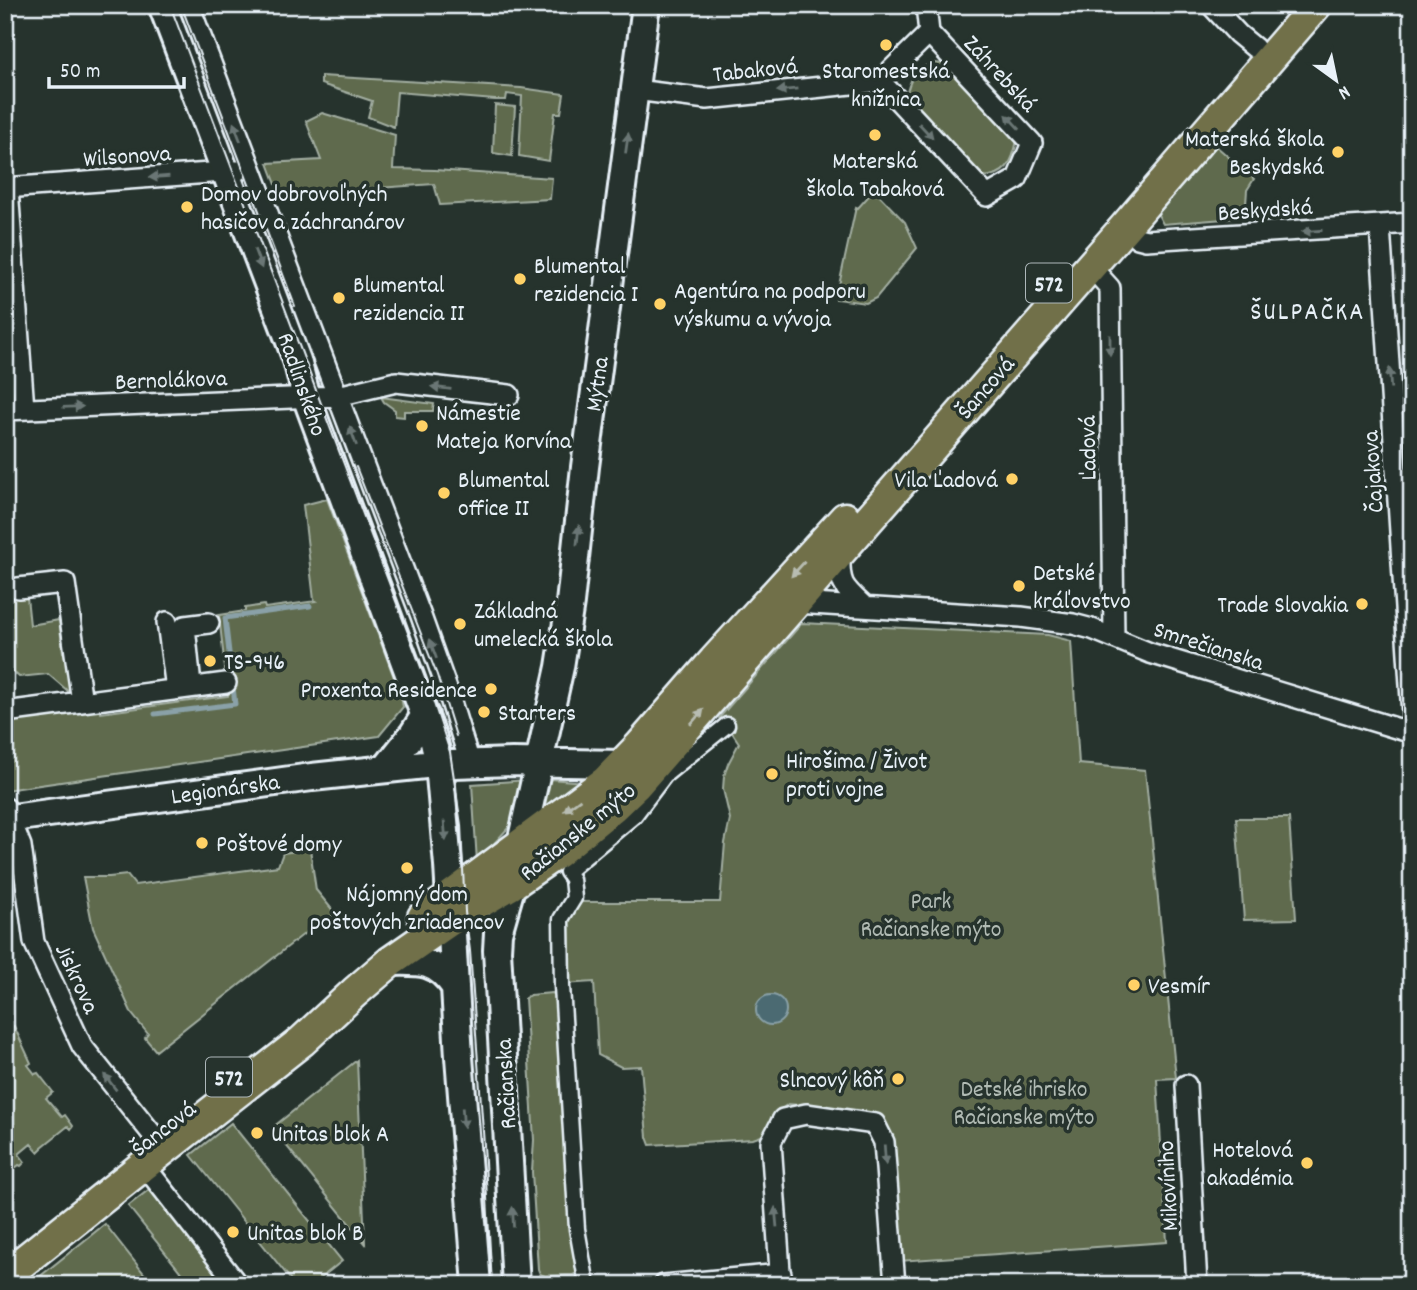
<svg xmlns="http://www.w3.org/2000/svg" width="1417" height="1290" font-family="Dekko,sans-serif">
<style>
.green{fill:#5e6b4d;stroke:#a3aea2;stroke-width:2}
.water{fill:#4b6b72;stroke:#8aa1a8;stroke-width:2}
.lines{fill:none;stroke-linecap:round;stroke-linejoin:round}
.stream{stroke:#8aa1a8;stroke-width:5}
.pedestrian-casing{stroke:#e8f1f8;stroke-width:19}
.minor-casing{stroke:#e8f1f8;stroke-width:24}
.secondary-casing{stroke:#e8f1f8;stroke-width:32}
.primary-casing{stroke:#e8f1f8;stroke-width:35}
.pedestrian{stroke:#26332d;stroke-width:14}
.minor{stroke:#26332d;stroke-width:19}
.secondary{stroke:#26332d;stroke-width:26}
.primary{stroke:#71704a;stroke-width:30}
.tram{stroke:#e8f1f8;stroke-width:2}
.oneway{fill:#6a7674}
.oneway2{fill:#b8bdb2}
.poi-dot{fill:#ffd166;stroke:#26332d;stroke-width:2.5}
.labels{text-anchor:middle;stroke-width:7;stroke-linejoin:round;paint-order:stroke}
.shield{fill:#26332d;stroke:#aeb8bb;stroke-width:2}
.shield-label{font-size:23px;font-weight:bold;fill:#e8f1f8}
.street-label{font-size:24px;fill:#e8f1f8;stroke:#26332d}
.poi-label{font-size:24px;fill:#e8f1f8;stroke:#26332d;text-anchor:start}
.park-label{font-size:24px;fill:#b1bbb4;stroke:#26332d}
.neighbourhood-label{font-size:26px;letter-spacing:2px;fill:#e8f1f8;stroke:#26332d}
</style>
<rect width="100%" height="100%" fill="#26332d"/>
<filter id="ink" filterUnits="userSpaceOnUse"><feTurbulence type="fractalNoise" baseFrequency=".0143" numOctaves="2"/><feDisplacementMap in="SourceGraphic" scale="14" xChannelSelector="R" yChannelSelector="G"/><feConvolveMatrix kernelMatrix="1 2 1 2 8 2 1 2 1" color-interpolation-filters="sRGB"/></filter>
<g filter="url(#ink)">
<!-- green -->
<path class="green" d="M932 63 946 64 1017 140C1013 162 1006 177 981 177L906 97C909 80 915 70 932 63Z
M321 76 521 88 564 94 561 113H555L549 161 519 156 522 96 507 94 506 100H495L397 92 394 127 368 117 372 101 321 84Z
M495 105 515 107 512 156 493 153Z
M322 113 395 135 393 169 435 170 552 178 550 199 440 205 434 184 280 195 268 163 321 160 306 121Z
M1216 146 1254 179 1247 190 1246 204 1235 205 1236 218 1163 224 1157 213Z
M874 190 905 222 917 248 876 298 866 303 836 299 856 207 858 208Z
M381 397 434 404 433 411H404V417L395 416V410L384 402Z
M327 499 401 696 403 707 379 736 5 790V723L15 718 99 707 101 713 228 696 219 615 245 611V608L264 605 265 608 316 601 314 600 303 505Z
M27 597 30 625 59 620 63 652 70 651 72 686 69 692 48 674 19 677 5 664V600Z
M802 623 1048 635 1071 641 1079 764 1145 770 1176 1078 1157 1079 1167 1242 899 1261 890 1137 820 1107 788 1104 771 1117 767 1134 753 1139 650 1145 647 1137 641 1066 621 1067 598 1055 594 982 564 984 569 910 579 902H720L725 843 730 819 723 789 724 776 728 764 739 743 727 725 719 718Z
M550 779 585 782 539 817Z
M527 780 509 827 477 862 472 784Z
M1236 818H1289L1296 919 1244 920Z
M310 849 316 890 335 913 326 921 314 926 156 1051 145 1038 148 1034 132 1014 93 928 83 877H109L127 875 135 885 278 866 283 853Z
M552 993 558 996 561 1001 576 1269V1273L573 1275 545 1276 540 1274 538 1269 532 1172 534 1140 525 998 530 995Z
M10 1015 11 1017 9 1018 12 1027 14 1026 31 1063 28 1065 35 1074 38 1073 53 1092 46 1098 62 1117 65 1115 73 1126 71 1129 68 1126 42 1147V1148L38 1152 31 1144 19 1154 25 1162 21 1166 19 1165 5 1176V1016Z
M357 1060 358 1084 365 1243 272 1128Z
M231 1123 342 1261 312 1285H295L191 1155Z
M151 1188 230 1285H191L128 1206Z
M105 1224 153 1285H35L33 1282Z"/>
<!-- water -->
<path class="water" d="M756 1010a15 15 0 1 1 30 0a15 15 0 1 1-30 0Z"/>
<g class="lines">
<!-- stream -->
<path class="stream" d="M155 714 235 704 225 618 310 606"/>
<defs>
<path id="pedestrian" d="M587 1285 577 1229 562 986 561 919 574 898 572 879 567 872 634 816 665 775 727 725"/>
<path id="minor" d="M189 5 421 616 447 689 470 763
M1211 5 1238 34 1255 48
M880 81 987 196 1017 179 1032 143 929 33 926 5
M880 81 929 33
M635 90 707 99 880 81
M5 188 237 171
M8 188 24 409
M1380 226 1412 715
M1124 228 1138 238 1146 240 1412 223
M1090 266 1110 288 1114 638
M5 410 338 396 396 382 509 395
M840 554C839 585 843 587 865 607
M18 588 65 583 82 702
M796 603 1021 617 1073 624 1092 629 1150 653 1412 733
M167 622 176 689
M176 689 190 676 185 626 209 623
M5 712 226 683
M6 808 21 846 34 942 82 1046 153 1135
M1186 1085 1197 1285
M144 1165 238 1285
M664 1285 781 1274
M781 1285 771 1142 783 1119 806 1114 875 1124 884 1142 895 1285"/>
<path id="secondary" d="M162 5 297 360 307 399 433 738 439 764 448 865 459 1057 477 1285
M386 768 413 734 425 715
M5 819 312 777 425 765 512 762 623 764 636 766
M390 962C421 961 436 960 455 987
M516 1285 497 950 498 933 512 884 560 667 570 603 585 467 646 5"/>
<path id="primary" d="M423 917 606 781 639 747 714 661 845 518
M5 1276 144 1165 302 1041 355 992 390 962 452 919 512 884 557 853 613 807 635 786 1124 228 1316 5"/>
</defs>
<!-- pedestrian casing -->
<use href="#pedestrian" class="pedestrian-casing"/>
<!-- minor casing -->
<use href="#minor" class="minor-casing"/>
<!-- secondary casing -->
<use href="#secondary" class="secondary-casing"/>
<!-- primary casing -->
<use href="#primary" class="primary-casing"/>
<!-- pedestrian -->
<use href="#pedestrian" class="pedestrian"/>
<!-- minor -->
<use href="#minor" class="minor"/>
<!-- secondary -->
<use href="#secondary" class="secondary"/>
<!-- primary -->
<use href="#primary" class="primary"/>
<!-- tram -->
<path class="tram" d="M170 5 430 691 450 752 461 825 465 912 470 951 484 1145 492 1285
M181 5 295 306
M356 467 437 675 456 736"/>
</g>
<!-- one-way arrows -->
<defs><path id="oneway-solid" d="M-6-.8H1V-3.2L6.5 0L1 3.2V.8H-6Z" transform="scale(1.75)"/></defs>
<g class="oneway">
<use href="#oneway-solid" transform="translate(787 90) rotate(174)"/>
<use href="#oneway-solid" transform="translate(1013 122) rotate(-133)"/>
<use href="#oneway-solid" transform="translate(926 131) rotate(47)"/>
<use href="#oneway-solid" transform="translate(237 132) rotate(-111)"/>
<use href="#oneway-solid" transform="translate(627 143) rotate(-82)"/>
<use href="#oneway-solid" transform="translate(159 177) rotate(176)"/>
<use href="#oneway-solid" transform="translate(1312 231) rotate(176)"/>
<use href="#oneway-solid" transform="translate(258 259) rotate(69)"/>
<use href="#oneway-solid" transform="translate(1110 345) rotate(90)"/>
<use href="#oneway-solid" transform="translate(1390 378) rotate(-94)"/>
<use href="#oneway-solid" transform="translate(441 388) rotate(-173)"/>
<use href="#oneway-solid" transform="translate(73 407) rotate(-2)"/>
<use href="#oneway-solid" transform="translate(353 436) rotate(-110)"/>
<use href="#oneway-solid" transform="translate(578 535) rotate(-84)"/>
<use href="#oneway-solid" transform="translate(433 649) rotate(-110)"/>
<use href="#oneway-solid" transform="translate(445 831) rotate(85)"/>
<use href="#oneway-solid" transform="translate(110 1082) rotate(-128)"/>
<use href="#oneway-solid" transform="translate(463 1118) rotate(86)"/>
<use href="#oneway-solid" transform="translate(885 1155) rotate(86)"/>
<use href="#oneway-solid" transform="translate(513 1217) rotate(-93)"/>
<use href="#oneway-solid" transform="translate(776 1217) rotate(-95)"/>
</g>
<g class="oneway2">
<use href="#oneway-solid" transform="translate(798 569) rotate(132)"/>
<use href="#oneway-solid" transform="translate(697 717) rotate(-49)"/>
<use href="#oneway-solid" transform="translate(572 805) rotate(144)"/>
</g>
</g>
<!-- markers -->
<g class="poi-dot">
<circle cx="886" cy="45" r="7"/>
<circle cx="875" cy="135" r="7"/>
<circle cx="1338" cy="152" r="7"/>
<circle cx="187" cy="207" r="7"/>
<circle cx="520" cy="279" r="7"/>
<circle cx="339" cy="298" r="7"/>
<circle cx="660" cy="304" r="7"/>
<circle cx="422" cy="426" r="7"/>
<circle cx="1012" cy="479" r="7"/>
<circle cx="444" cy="493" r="7"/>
<circle cx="1019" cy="586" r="7"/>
<circle cx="1362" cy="604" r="7"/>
<circle cx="460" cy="624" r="7"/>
<circle cx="210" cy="661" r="7"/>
<circle cx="491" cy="689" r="7"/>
<circle cx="484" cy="712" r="7"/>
<circle cx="772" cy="774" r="7"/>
<circle cx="202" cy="843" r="7"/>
<circle cx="407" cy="868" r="7"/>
<circle cx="1134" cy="985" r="7"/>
<circle cx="898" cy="1079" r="7"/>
<circle cx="257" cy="1133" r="7"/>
<circle cx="1307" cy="1163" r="7"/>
<circle cx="233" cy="1232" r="7"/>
</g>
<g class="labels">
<!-- shield labels -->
<g class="shield">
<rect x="1026" y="263.5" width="46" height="39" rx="5"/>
<rect x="206" y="1057.5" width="46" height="39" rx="5"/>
</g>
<g class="shield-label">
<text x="1049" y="291">572</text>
<text x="229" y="1085">572</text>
</g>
<!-- street labels -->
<g class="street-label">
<text transform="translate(755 69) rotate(-6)" y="8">Tabaková</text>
<text transform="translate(1001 73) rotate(47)" y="8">Záhrebská</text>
<text transform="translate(127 155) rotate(-4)" y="8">Wilsonova</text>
<text transform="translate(1265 209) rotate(-4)" y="8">Beskydská</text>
<text transform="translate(171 379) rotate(-2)" y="8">Bernolákova</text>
<text transform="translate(303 384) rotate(71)" y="8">Radlinského</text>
<text transform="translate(596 384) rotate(-82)" y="8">Mýtna</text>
<text transform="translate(985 387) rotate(-49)" y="8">Šancová</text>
<text transform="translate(1087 448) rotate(-91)" y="8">Ľadová</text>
<text transform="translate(1372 472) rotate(-94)" y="8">Čajakova</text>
<text transform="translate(1209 645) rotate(18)" y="8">Smrečianska</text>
<text transform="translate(225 788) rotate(-8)" y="8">Legionárska</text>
<text transform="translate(577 831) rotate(-39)" y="8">Račianske mýto</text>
<text transform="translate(78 978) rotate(65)" y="8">Jiskrova</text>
<text transform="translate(505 1084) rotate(-93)" y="8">Račianska</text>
<text transform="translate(163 1128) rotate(-38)" y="8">Šancová</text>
<text transform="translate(1167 1186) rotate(-93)" y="8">Mikovíniho</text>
</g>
<!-- poi labels -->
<g class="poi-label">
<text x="886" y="78" text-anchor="middle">Staromestská<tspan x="886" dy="28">knižnica</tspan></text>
<text x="1324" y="146" text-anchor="end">Materská škola<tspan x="1324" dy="28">Beskydská</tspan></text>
<text x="875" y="168" text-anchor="middle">Materská<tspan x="875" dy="28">škola Tabaková</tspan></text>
<text x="201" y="201">Domov dobrovoľných<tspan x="201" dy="28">hasičov a záchranárov</tspan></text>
<text x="534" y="273">Blumental<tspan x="534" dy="28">rezidencia I</tspan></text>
<text x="353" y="292">Blumental<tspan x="353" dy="28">rezidencia II</tspan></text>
<text x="674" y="298">Agentúra na podporu<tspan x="674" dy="28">výskumu a vývoja</tspan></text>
<text x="436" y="420">Námestie<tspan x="436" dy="28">Mateja Korvína</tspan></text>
<text x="458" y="487">Blumental<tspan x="458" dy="28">office II</tspan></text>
<text x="998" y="487" text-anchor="end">Vila Ľadová</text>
<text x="1033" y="580">Detské<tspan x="1033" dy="28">kráľovstvo</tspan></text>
<text x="1348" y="612" text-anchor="end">Trade Slovakia</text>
<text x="474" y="618">Základná<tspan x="474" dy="28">umelecká škola</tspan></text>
<text x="224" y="669">TS-946</text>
<text x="477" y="697" text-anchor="end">Proxenta Residence</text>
<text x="498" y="720">Starters</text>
<text x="786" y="768">Hirošima / Život<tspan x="786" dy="28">proti vojne</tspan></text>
<text x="216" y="851">Poštové domy</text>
<text x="407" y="901" text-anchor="middle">Nájomný dom<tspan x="407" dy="28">poštových zriadencov</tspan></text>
<text x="1148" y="993">Vesmír</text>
<text x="884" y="1087" text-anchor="end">Slncový kôň</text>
<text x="271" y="1141">Unitas blok A</text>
<text x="1293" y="1157" text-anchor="end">Hotelová<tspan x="1293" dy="28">akadémia</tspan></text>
<text x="247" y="1240">Unitas blok B</text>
</g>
<!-- park labels -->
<g class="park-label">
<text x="931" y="908">Park<tspan x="931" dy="28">Račianske mýto</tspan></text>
<text x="1024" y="1096">Detské ihrisko<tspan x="1024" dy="28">Račianske mýto</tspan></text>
</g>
<!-- neighbourhood labels -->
<g class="neighbourhood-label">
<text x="1308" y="319">ŠULPAČKA</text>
</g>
</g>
<!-- margin -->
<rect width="1417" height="1290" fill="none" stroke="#26332d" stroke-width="28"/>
<rect x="14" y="14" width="1389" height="1262" fill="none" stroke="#e8f1f8" stroke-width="2.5" filter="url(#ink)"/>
<!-- north arrow -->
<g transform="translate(1336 80) rotate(147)" stroke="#26332d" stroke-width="5" paint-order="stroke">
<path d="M0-5L12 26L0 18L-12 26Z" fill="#e8f1f8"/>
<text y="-10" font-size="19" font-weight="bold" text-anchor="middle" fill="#e8f1f8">N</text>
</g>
<!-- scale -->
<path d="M49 77v10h135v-10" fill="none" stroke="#e8f1f8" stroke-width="3.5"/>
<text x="60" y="77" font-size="21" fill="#e8f1f8" stroke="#26332d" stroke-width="5" paint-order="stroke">50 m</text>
</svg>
